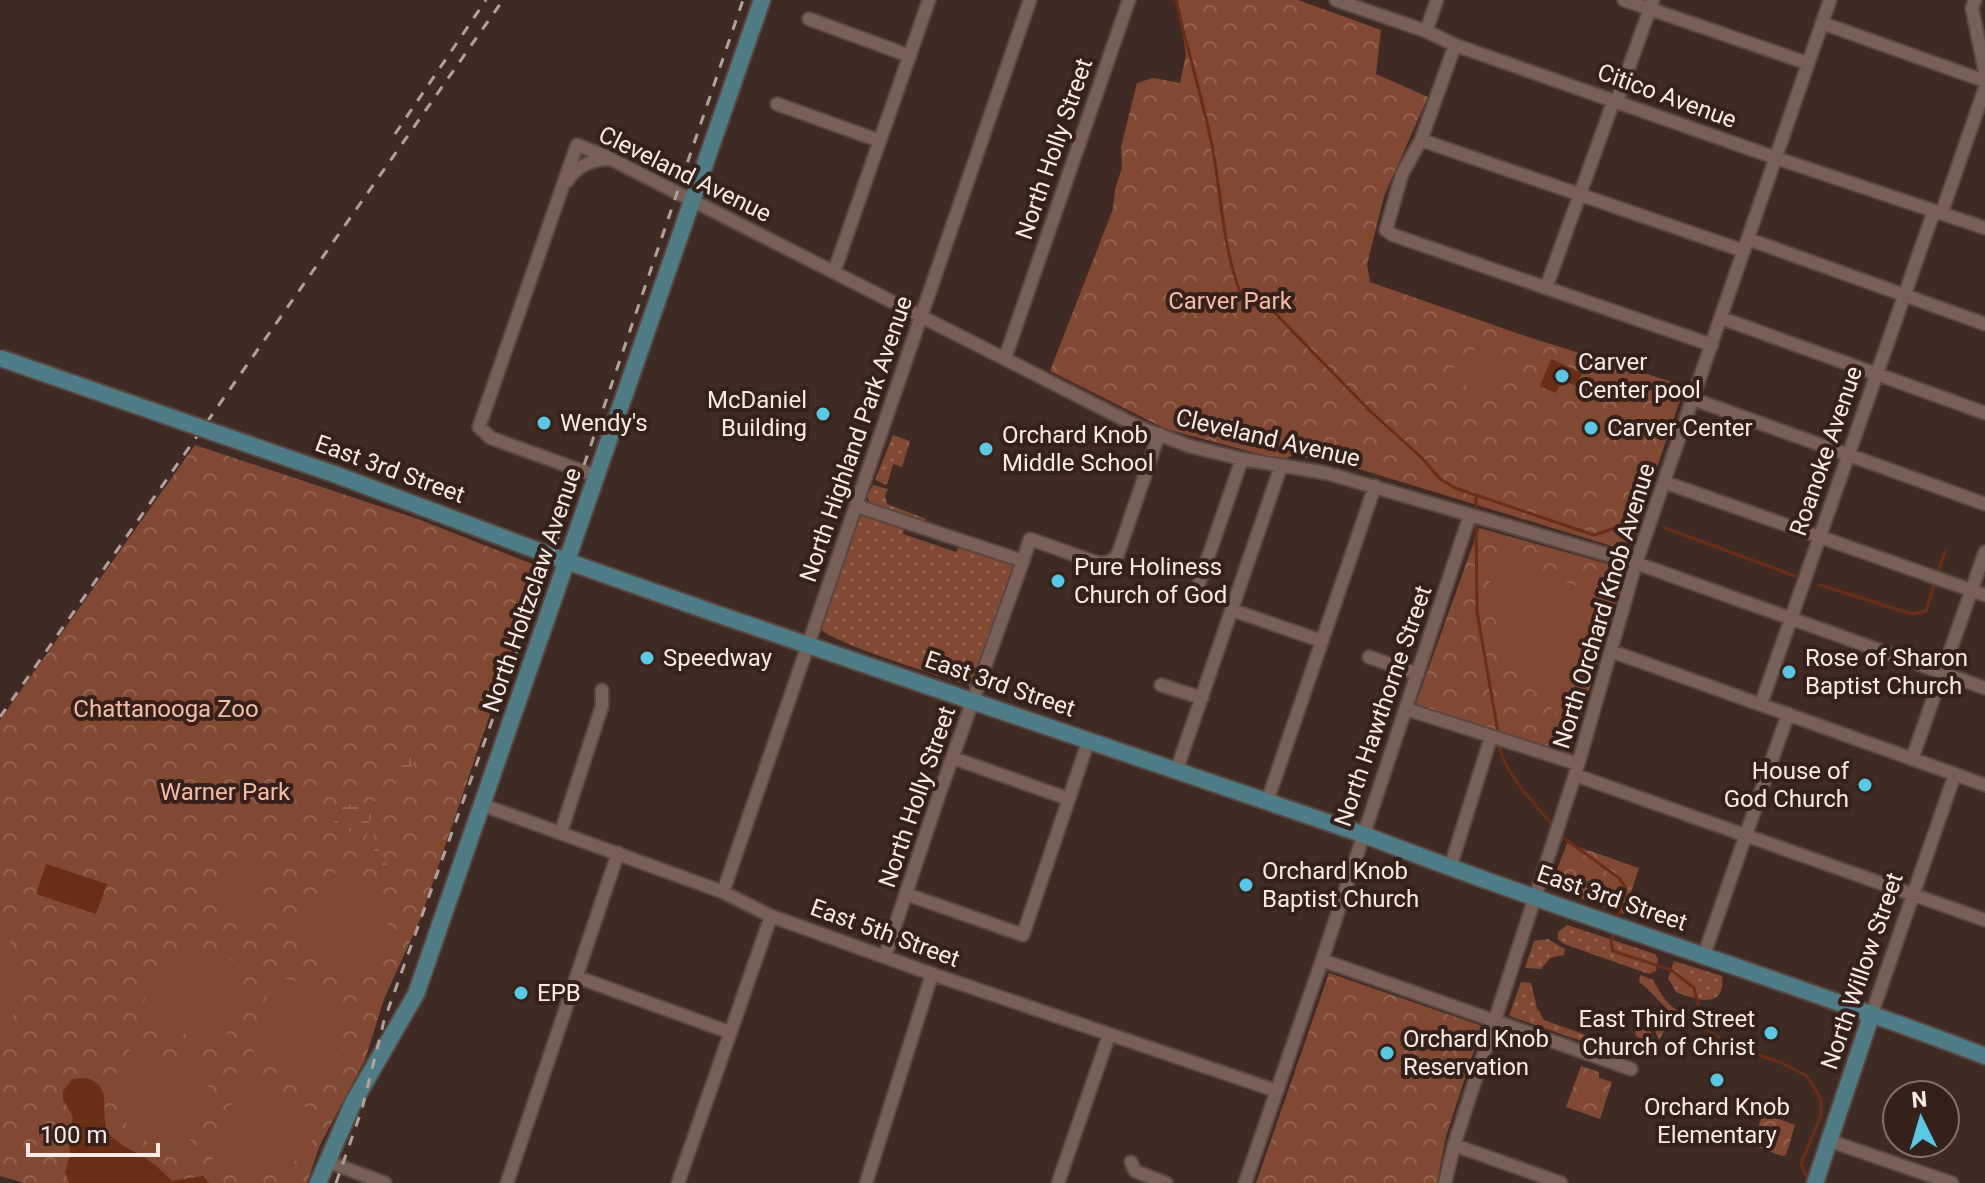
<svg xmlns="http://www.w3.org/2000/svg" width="1985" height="1183" font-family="Roboto,sans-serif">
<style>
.grass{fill:url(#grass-dots)}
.forest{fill:url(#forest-crowns)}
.wetland{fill:url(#wetland-marsh)}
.pitch{fill:#814932}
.water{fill:#6a2e15}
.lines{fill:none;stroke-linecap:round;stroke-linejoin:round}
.stream{stroke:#6a2e15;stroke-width:3}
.minor-casing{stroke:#58473f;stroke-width:16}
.major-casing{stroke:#58473f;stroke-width:20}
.minor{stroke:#786057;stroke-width:12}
.major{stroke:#4e7d88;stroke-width:16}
.rail{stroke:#b3a29c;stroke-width:3;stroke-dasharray:10 10;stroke-linecap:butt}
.major-bridge-casing{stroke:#58473f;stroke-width:20;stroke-linecap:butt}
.major-bridge{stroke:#4e7d88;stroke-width:16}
.poi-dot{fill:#59c8e5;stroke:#352119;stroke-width:3}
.labels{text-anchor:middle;stroke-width:8;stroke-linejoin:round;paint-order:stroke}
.street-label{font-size:24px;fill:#f8eae5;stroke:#352119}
.park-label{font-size:24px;fill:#f6bca6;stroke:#352119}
.poi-label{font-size:24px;fill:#f8eae5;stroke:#352119;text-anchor:start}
</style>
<defs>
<pattern id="grass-dots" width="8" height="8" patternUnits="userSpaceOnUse" patternTransform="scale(2)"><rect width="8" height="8" fill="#814932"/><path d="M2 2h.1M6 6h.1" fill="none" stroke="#946350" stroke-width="1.8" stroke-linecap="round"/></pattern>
<pattern id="forest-crowns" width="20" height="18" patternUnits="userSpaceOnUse" patternTransform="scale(2)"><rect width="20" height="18" fill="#814932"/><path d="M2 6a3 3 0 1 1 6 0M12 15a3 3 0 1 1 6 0" fill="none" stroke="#946350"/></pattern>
<pattern id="wetland-marsh" width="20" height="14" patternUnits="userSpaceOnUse" patternTransform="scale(2)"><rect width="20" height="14" fill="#814932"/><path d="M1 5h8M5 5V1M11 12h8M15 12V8" fill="none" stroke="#946350"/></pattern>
</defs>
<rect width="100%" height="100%" fill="#3f2b23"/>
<!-- grass -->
<path class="grass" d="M893 435 910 441 902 467 893 464 887 485 875 480Z
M873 485 888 489 885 496 887 504 926 519 925 523 871 504 867 496Z
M863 511 904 529 903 534 956 552 960 544 1014 562 982 662 970 686C944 677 834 644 821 629L850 541Z
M1567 925 1655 954 1658 959 1656 971 1649 974 1564 944 1558 939V932Z
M1548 939 1565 949 1564 955 1550 958 1541 969 1525 968 1534 941Z
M1674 961 1722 976C1726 1010 1696 1000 1676 992L1668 978Z
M1640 975 1653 980C1661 994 1668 1008 1684 1013L1681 1020C1669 1014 1651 990 1639 982Z
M1521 982 1531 983 1537 1008 1544 1020 1622 1048 1625 1050 1623 1055 1509 1016Z
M1653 1011 1665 1022V1030L1659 1040 1655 1031 1656 1023 1650 1021 1646 1012Z
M1642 1014 1647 1022 1645 1029 1651 1032 1655 1041 1640 1040 1635 1034 1638 1019Z"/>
<!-- forest -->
<path class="forest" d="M1178 0H1298L1381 30 1376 74 1428 97 1384 196 1367 265 1370 282 1525 336 1685 386 1628 551 1359 469 1294 455 1281 460 1166 429 1050 371 1113 209 1115 189 1122 168 1121 147 1137 83 1153 78 1180 83 1186 55Z
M195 445 418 519 540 567 420 920 384 999 365 1060 320 1145 307 1183H24L0 1176V720Z
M1479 528 1626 569 1569 756 1415 706Z
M1567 843 1639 868 1624 914 1556 889 1553 881Z
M1329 973 1482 1026 1446 1136 1437 1183H1256Z
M1581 1066 1599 1072V1078L1612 1082 1600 1119 1566 1107Z
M1763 1113 1795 1125 1786 1155 1782 1156 1752 1145Z"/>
<!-- wetland -->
<path class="wetland" d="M407 751 415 755C409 787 381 799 368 824L391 873 389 876 381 865 367 834C351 828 332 838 334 813 353 794 385 816 399 776 402 770 399 763 400 757Z"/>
<!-- pitch -->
<path class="pitch" d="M1487 338 1514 369 1479 399 1452 369Z
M1486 555 1591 591 1601 590 1605 598 1597 604 1560 717 1514 671 1500 649Z
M342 865C372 879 400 914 384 948 377 962 365 973 356 984L297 936V921Z
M241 866 265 869 255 918 248 922 202 899 219 875Z
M0 922 14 929 4 963 21 972 12 999 17 1001 11 1022 0 1028Z
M194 952H208L249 966 222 1047 140 1019C149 981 155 965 194 952Z
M273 976C285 979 299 981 310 986 351 1005 342 1052 325 1084L256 1056 251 1045Z
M132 1045 202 1071 209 1083 186 1152C174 1149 161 1148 149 1143 107 1121 115 1081 132 1045Z
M244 1085H250L319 1112C317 1122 316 1134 311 1142 297 1168 263 1183 234 1174 227 1171 219 1165 212 1161L236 1092Z"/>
<!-- water -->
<path class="water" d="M1551 359 1582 373 1576 386 1562 380 1556 393 1540 386Z
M46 864 107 884 96 914 36 894Z
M86 1078C118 1087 95 1118 111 1136 120 1146 137 1152 148 1160 157 1165 164 1174 172 1181L203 1176 209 1183H69L65 1172 70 1155 69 1138 73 1117 63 1099V1091L73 1079Z"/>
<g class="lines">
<!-- stream -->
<path class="stream" d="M1176 0C1187 50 1203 99 1213 150 1222 201 1223 254 1244 302L1274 312 1370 411 1423 459 1439 478 1455 488 1594 535 1615 528 1634 526
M1476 495V514
M1476 522 1477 612 1498 732
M1665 528 1795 576
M1937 575 1945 552
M1820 585 1912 614 1926 611 1935 582
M1499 744C1504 775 1535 803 1554 827
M1561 836 1619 878 1626 888 1617 919
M1614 930 1611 942 1613 951 1671 970 1694 988 1704 1027 1727 1044 1780 1062 1807 1076 1821 1099V1115L1801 1164 1808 1180"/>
<defs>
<path id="minor" d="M1336 0 1426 31 1455 45 1776 158 1985 228
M1624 0 1807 63
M1975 0 1972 8 1985 72
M809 19 910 56
M1822 23 1985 81
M1426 31 1437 0
M1455 45 1421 140 1402 174 1386 230 1393 235 1712 345
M1617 101 1653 0
M777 104 880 141
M1421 140 1744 251
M567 181C577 166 590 160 608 159
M1942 212 1985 88
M1748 239 1985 324
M834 272 929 0
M1546 288 1614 100
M1721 318 1985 413
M1005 358 1129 0
M1693 399 1985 504
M596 476 491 438 479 427 577 145 603 155 1139 427 1189 446 1242 459 1326 473 1636 563 1985 688
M1664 482 1985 595
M857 506 1023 561 1030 539 1098 563C1108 563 1112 562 1118 554L1159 434
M1194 598 1242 459
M1232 610 1322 641
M1611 651 1985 785
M1369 657 1418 674
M1161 685 1202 698
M1761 704 1934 211
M1406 709 1578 764
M953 758 1069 799
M1912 759 1985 552
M1177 769 1281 466
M1575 775 1985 920
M1267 802 1375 486
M483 805 723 892 771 916 932 974 1277 1091
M561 832 602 706V690
M1450 868 1491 737
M723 892 1030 0
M906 894 1023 935 1089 739
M1704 955 1788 714
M885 956 940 792 1023 561
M1322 960 1631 1069
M577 977 729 1032
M1872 1013 1955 774
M1830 1141 1952 1183
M1454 1145 1561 1183
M326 1161 385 1183
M1131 1162 1135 1171 1166 1183
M507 1183 618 853
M678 1183 771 916
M866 1183 932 974
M1058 1183 1109 1035
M1245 1183 1322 960 1470 515
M1445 1183 1454 1145 1575 775 1636 563 1830 0"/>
<path id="major" d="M334 474 552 556 714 613 1362 834C1568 914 1779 977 1985 1056
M318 1183 353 1103 416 994 762 0
M1815 1183 1872 1013"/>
</defs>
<!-- minor casing -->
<use href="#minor" class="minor-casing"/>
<!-- major casing -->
<use href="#major" class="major-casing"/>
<!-- minor -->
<use href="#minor" class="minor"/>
<!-- major -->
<use href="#major" class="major"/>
<!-- rail -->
<path class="rail" d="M395 134 486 0
M0 717 503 0
M336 1183 362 1109 384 1021 582 471 743 0"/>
<defs>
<path id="major-bridge" d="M0 358 334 474"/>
</defs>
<!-- major-bridge casing -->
<use href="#major-bridge" class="major-bridge-casing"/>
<!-- major-bridge -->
<use href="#major-bridge" class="major-bridge"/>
</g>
<!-- markers -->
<g class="poi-dot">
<circle cx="1562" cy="376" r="8"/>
<circle cx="823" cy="414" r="8"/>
<circle cx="544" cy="423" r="8"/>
<circle cx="1591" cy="428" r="8"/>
<circle cx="986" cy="449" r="8"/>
<circle cx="1058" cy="581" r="8"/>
<circle cx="647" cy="658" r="8"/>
<circle cx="1789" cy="672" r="8"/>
<circle cx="1865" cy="785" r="8"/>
<circle cx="1246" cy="885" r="8"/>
<circle cx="521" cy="993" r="8"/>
<circle cx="1771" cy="1033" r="8"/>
<circle cx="1387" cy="1053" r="8"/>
<circle cx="1717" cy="1080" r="8"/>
</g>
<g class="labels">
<!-- street labels -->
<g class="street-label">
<text transform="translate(1667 96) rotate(20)" y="8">Citico Avenue</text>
<text transform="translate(1054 149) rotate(-71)" y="8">North Holly Street</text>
<text transform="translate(685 174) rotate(26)" y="8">Cleveland Avenue</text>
<text transform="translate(1268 438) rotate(13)" y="8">Cleveland Avenue</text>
<text transform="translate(856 439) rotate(-71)" y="8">North Highland Park Avenue</text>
<text transform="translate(1826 451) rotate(-71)" y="8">Roanoke Avenue</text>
<text transform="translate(390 469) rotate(20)" y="8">East 3rd Street</text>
<text transform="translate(532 590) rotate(-71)" y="8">North Holtzclaw Avenue</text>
<text transform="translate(1604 606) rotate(-73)" y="8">North Orchard Knob Avenue</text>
<text transform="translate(1000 684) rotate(19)" y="8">East 3rd Street</text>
<text transform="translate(1383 706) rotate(-71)" y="8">North Hawthorne Street</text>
<text transform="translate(917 797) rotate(-71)" y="8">North Holly Street</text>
<text transform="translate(1612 898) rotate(19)" y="8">East 3rd Street</text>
<text transform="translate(885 933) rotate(20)" y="8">East 5th Street</text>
<text transform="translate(1862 971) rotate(-71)" y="8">North Willow Street</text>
</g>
<!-- park labels -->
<g class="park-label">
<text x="1230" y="309">Carver Park</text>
<text x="166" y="717">Chattanooga Zoo</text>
<text x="225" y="800">Warner Park</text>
</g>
<!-- poi labels -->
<g class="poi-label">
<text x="1578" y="370">Carver<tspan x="1578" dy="28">Center pool</tspan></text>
<text x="807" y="408" text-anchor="end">McDaniel<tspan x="807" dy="28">Building</tspan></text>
<text x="560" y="431">Wendy's</text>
<text x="1607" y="436">Carver Center</text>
<text x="1002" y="443">Orchard Knob<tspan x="1002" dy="28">Middle School</tspan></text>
<text x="1074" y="575">Pure Holiness<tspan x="1074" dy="28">Church of God</tspan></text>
<text x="663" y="666">Speedway</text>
<text x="1805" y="666">Rose of Sharon<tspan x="1805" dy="28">Baptist Church</tspan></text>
<text x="1849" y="779" text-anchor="end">House of<tspan x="1849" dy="28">God Church</tspan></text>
<text x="1262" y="879">Orchard Knob<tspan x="1262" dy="28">Baptist Church</tspan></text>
<text x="537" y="1001">EPB</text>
<text x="1755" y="1027" text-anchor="end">East Third Street<tspan x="1755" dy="28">Church of Christ</tspan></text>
<text x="1403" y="1047">Orchard Knob<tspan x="1403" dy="28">Reservation</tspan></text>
<text x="1717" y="1115" text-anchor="middle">Orchard Knob<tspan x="1717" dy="28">Elementary</tspan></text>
</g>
</g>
<!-- north arrow -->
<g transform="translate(1921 1119) rotate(355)"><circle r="38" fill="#352119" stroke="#83716b" stroke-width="2"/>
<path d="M0-6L14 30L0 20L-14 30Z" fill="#59c8e5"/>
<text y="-12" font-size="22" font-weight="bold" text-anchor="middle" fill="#f8eae5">N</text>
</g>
<!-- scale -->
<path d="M28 1143v12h130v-12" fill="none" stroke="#f8eae5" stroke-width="4"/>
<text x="40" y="1143" font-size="24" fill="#f8eae5" stroke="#352119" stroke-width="6" paint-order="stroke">100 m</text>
</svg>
